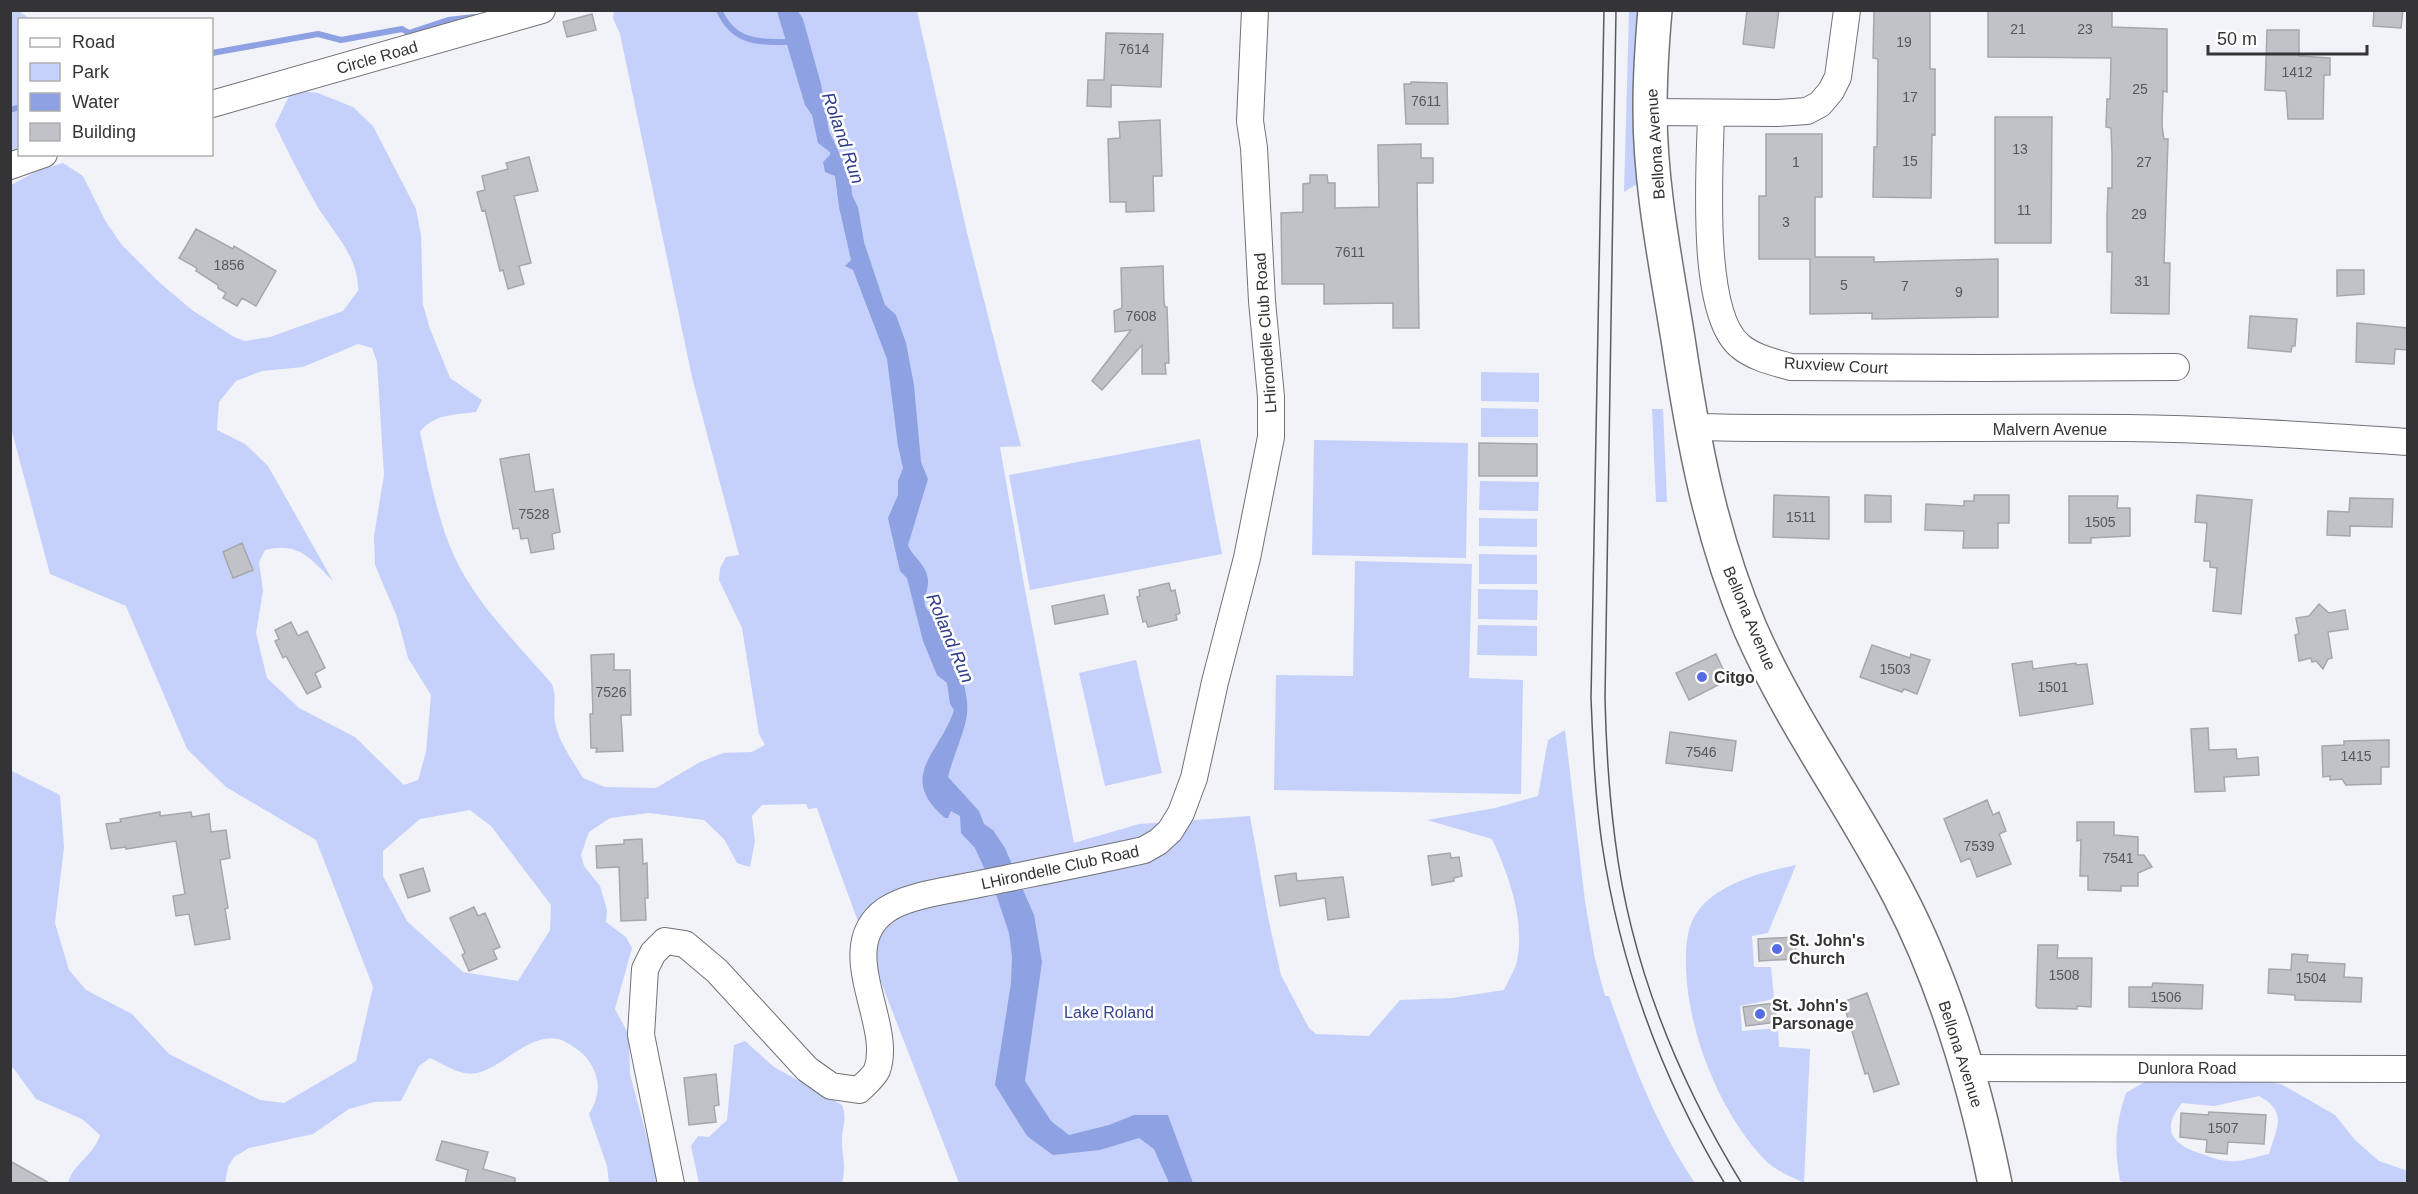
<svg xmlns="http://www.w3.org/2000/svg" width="2418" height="1194" font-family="Helvetica,sans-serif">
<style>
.green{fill:#c5d1fa;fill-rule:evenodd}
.water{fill:#8ea1e3}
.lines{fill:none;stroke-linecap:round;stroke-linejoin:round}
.stream{stroke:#8ea1e3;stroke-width:6}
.building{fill:#c0c2c7;stroke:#a5a7ac;stroke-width:1.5}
.street-casing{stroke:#717277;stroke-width:28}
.secondary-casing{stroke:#717277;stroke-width:36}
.street{stroke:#fff;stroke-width:26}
.secondary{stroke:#fff;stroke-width:33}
.tram{stroke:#5a5a5e;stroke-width:1.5}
.poi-dot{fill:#566ce2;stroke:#fff;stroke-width:2}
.labels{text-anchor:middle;stroke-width:5;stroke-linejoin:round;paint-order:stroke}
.number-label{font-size:14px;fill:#57585b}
.street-label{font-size:16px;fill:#343437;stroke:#fff}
.poi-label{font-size:16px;font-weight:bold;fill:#343437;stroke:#fff;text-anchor:start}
.park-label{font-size:16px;fill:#354492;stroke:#fff}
.water-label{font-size:18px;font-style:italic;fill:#2f3d8a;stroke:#fff}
</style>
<rect width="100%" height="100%" fill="#f1f3f9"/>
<!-- green -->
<path class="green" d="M10 11H19L30 19 20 20 19 148 11 152Z
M614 11H917L967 233 1021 446 1000 447 1025 590 1074 843 1139 824 1250 816 1269 922 1281 975 1309 1028 1316 1034 1369 1036 1400 1000 1452 998 1504 990C1508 981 1515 970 1517 961 1525 920 1509 875 1492 839L1427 820 1495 808 1538 796 1548 740 1565 730 1585 901 1595 959 1605 996H1609C1632 1061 1656 1126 1695 1183H959C911 1058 861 935 817 808L808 809 806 804 762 805 752 816 755 842 750 867 737 863 724 839 704 820 649 813 610 818 589 832 581 855 584 866 600 886 607 910 606 922 626 937 632 948 615 1009 629 1035 630 1074 659 1183H609L607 1166 589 1114C599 1098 601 1083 592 1066 586 1055 580 1051 569 1044 537 1023 507 1066 477 1073 461 1077 444 1064 430 1058L419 1066 401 1101 374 1102 349 1109 313 1134 249 1148 234 1157 228 1167 225 1183H68C73 1164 94 1155 100 1135L82 1119 36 1099 14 1069 11 1067 10 770 60 795 64 847 55 923 69 970 86 990 132 1014 169 1054 260 1100 284 1103 356 1061 373 987 316 840 226 787 187 749 126 606 50 574 11 428V185L39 170 63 163 83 176 106 222 122 245 160 283 192 310 234 337 245 341 270 337 343 311 358 291C359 256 333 233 316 204 301 178 288 152 275 125L292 90 318 93 353 107 373 126 416 209 421 235 423 305 430 329 450 378 482 400 476 412C455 415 433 414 420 432 428 469 435 508 449 544 469 597 515 641 552 684 557 699 553 707 555 722 558 741 573 761 583 778L605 787 656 788 700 762 723 753 752 752 765 745 759 734 742 628 719 580 720 568 726 557 739 555 692 377 620 34 613 18ZM358 344 372 348 377 362 384 475 374 536 375 565 397 617 408 658 431 695 426 752 418 780 404 785 355 737 299 708 267 678 256 633 263 591 259 562 265 550C299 541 311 559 333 581L268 466 245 444 217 430 219 402 236 381 262 371 303 367ZM470 810 491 826 551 905 550 930 518 981 463 972 407 921 383 876V851L420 819Z
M1629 11H1643L1642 181 1624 192Z
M1481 372 1539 373V402L1481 401Z
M1481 408 1538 409V437H1481Z
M1652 409H1663L1667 502H1656Z
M1200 439 1222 554 1030 590 1009 475Z
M1314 440 1468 443 1466 558 1312 555Z
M1480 481 1539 482 1538 511 1479 510Z
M1479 518 1537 519V547L1479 546Z
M1479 554 1537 555V584H1479Z
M1355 561 1472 564 1469 678 1523 680 1521 794 1274 790 1276 675 1353 676Z
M1478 589 1538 590 1537 620 1478 619Z
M1478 625 1537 626V656L1477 655Z
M1136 660 1162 773 1105 786 1079 673Z
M1796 865 1768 933 1752 936 1754 967H1771L1774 999 1740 1006 1742 1031 1778 1028 1779 1047 1810 1049 1804 1183C1792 1177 1774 1170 1765 1160 1717 1110 1684 1023 1686 955 1686 941 1689 922 1698 911 1719 883 1763 872 1796 865Z
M745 1041 774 1067 842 1105C848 1122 841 1128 842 1144 843 1160 846 1167 842 1183H699L691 1146 698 1136 709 1137 727 1120 734 1045Z
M2218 1076 2281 1084 2335 1115 2355 1140 2379 1161 2408 1171 2407 1184H2128L2120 1181C2114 1147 2115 1126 2126 1093L2153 1077ZM2259 1096C2288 1112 2277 1126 2269 1154 2259 1156 2248 1160 2237 1161 2225 1162 2215 1159 2205 1155 2174 1146 2159 1131 2182 1103L2214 1106Z"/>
<!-- water -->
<path class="water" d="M777 11H798L803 19 821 84 829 131 851 178 852 195 858 207 864 242 885 305 896 315 906 343 914 385 921 462 928 479 908 545C912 556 922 561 926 572 935 594 909 604 941 619 950 646 970 686 967 714 965 732 953 756 948 777L979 811 984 824 993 830 1005 848 1034 915 1042 962 1025 1081 1051 1121 1069 1135 1109 1125 1134 1115H1168L1193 1183H1169L1154 1149 1139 1138 1100 1150 1053 1155 1027 1136 995 1085 1011 983 1012 957 1009 933 997 897 975 848 961 833 960 816 951 811 948 818H945C896 776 940 754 954 710L950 704 947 683 937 675 923 641 907 578 900 571 888 518 898 495V481L903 468 898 446 887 359 853 270 845 266 851 260 839 207 835 176 825 172 823 162 830 155V152L818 143 812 115 805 105Z"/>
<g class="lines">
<!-- stream -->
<path class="stream" d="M719 10C734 44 759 42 792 42
M212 53 318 34 341 40 402 29 409 33 448 20 474 17
M10 110 20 107"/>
</g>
<!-- building -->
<path class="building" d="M1747 10H1779L1774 48 1743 44Z
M1874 10H1930V69H1935V135L1932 134 1931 198 1873 197 1874 147H1877L1878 59 1873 58Z
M1988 10H2112V27L2167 29V92L2163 91 2162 126 2164 139H2168L2164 263H2170L2169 314 2111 313 2112 252H2107V216L2108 188H2112V153L2111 128 2106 127 2107 99H2110L2111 58 1988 57Z
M2374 10H2403L2401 28 2373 26Z
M592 14 596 30 567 37 563 22Z
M2267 30H2299V56L2330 58V75H2324L2323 119H2288L2286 91 2265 90Z
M1106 33 1163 34 1161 87 1111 85V107L1087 106 1088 80H1104Z
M1411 82 1447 83 1448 124H1406L1404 84H1411Z
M1995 117H2052L2051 243H1995Z
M1160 120 1162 176H1153L1154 211 1126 212V202H1110L1108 139 1120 138 1119 122Z
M1766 134H1822V197H1815V257H1874V262L1998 259V317L1872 319V313L1810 314V259H1759V196H1766Z
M1421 144V158H1433V183H1417L1419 328H1393V303L1324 304V284H1282L1281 213 1303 212V184L1310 183V175H1327L1328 183H1335V208L1379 207 1378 145Z
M529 157 538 191 514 196 531 263 519 266 524 284 508 289 503 270 500 271 485 210 482 211 477 192 485 190 482 176 508 169 506 163Z
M196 229 233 249 234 246 276 271 256 306 242 298 237 306 223 298 226 293 218 288V285L196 271 197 268 179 258Z
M1163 266 1164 302 1165 307H1167L1169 363H1165L1166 374H1142V345L1102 390 1092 381 1131 330 1115 332 1114 311 1122 308 1121 268Z
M2337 270H2364V294L2337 296Z
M2250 316 2297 319 2295 346H2292L2291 352 2248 348Z
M2357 323 2408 328V350L2395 349 2394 364 2356 362Z
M1479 443 1537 444V476H1479Z
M529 454 535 492 553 489 560 532 552 534 554 549 531 553 528 538 521 539 519 528 513 529 500 459Z
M1774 495 1829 497V539L1773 537Z
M1865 495 1891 496V522H1865Z
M1974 495H2009V523H1998V548H1963L1964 531 1925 530 1926 504 1964 506V501H1974Z
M2197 495 2252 500 2241 614 2213 611 2217 568 2210 567V561H2204L2207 523 2195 522Z
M2069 496H2118L2117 508H2130V536L2091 538V543H2069Z
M2350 498 2393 499 2392 527 2350 526V536L2327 535 2328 511 2349 512Z
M242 543 253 570 233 578 223 552Z
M1169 583 1171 591 1175 590 1180 613 1176 615 1177 620 1148 627 1146 621 1143 622 1137 597 1140 596 1139 590Z
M1104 595 1108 614 1055 624 1052 606Z
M2319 604 2329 613 2345 610 2348 629 2328 632 2332 658 2328 659 2323 669 2316 661 2312 662 2311 658 2299 661 2295 635 2299 634 2296 618 2309 616Z
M291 622 298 636 307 631 325 668 315 673 321 687 307 694 286 656 283 658 275 641 279 639 275 630Z
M1872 645 1910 658 1911 654 1930 660 1917 694 1904 689 1902 692 1860 677Z
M614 654V670H630L631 715H621L623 751 596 752 597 748H591L590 714H593L591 655Z
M1716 654 1728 680 1689 700 1676 673Z
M2032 661 2033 669 2076 663V665L2087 664 2093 704 2020 716 2012 664Z
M2208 728 2209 750 2236 749 2237 759 2258 757 2259 775 2224 777 2225 791 2195 792 2191 729Z
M1670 732 1736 741 1732 771 1666 763Z
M2389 740V767H2381V784L2346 785 2342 779 2330 780V776L2323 777 2322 746 2344 745V741Z
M1987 800 1993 815 1999 812 2006 831 1999 834 2011 864 1977 877 1970 858 1961 862 1944 819Z
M160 812V816L191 812 192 817 209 814 211 832 226 830 230 858 220 860 228 908 225 909 230 939 195 945 189 914 176 916 173 896 185 894 176 841 126 849V847L111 849 106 824 121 822 120 819Z
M2077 822H2114V835L2138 837V855H2144L2152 867 2138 873V886H2121V891L2088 890V876H2080L2081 840 2077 841Z
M642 839 643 864 647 863 648 898H645L646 920 621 921 619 867 597 868 596 846 624 844V840Z
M1450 853 1451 858 1459 857 1462 876 1454 878V881L1432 885 1428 856Z
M423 868 430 891 408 898 400 875Z
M1296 873 1297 881 1343 877 1349 917 1328 920 1325 898 1280 906 1275 876Z
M474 907 478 916 485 913 500 947 493 950 497 959 469 971 462 955 465 953 450 918Z
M1795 937 1796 959 1759 961 1758 939Z
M2038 945H2058L2057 958H2092L2091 1007 2077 1006V1009L2038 1008 2036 1006Z
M2292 954 2308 955 2307 962 2345 964 2344 977 2362 978 2361 1002 2295 1000V995L2268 993 2269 969 2291 970Z
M2153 983 2203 985 2202 1009 2129 1007V987H2152Z
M1867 993 1899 1084 1874 1092 1868 1073 1865 1074 1843 1002Z
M1774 1003 1777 1022 1746 1026 1743 1007Z
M716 1074 719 1105 714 1106 716 1122 689 1125 684 1078Z
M2209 1112 2266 1115 2264 1144 2228 1142 2227 1154 2206 1152 2207 1140 2180 1137 2181 1113 2208 1115Z
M442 1141 488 1152 483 1169 515 1178V1184H465L468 1170 436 1160Z
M10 1161 51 1184H10Z"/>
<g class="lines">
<defs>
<path id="street" d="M212 104 542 10
M1650 112 1777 113 1807 111 1820 104 1831 91 1838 77 1847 10
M1711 113C1710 164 1699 313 1740 346 1754 358 1774 362 1791 367L1981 368 2176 367
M10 166 44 154
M1692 427C1837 430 1982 427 2127 428 2221 429 2314 436 2408 442
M1967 1068 2408 1069
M671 1184 641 1035 645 969 653 953 665 941 685 944 717 971 807 1069 831 1086 859 1090C864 1085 874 1077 877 1070 894 1023 832 948 886 910 906 896 945 891 969 886 1028 874 1086 863 1144 850L1158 842 1170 831 1181 813 1194 778 1215 682 1247 558 1271 437V397L1262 301 1254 148 1250 121 1255 10"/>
<path id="secondary" d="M1655 10C1652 44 1650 77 1650 110 1650 186 1666 264 1678 339 1693 439 1710 534 1750 628 1791 722 1852 804 1899 895 1946 985 1975 1085 1995 1184"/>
</defs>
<!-- street casing -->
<use href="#street" class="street-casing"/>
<!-- secondary casing -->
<use href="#secondary" class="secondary-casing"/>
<!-- street -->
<use href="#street" class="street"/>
<!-- secondary -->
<use href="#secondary" class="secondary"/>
<!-- tram -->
<path class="tram" d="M1604 10 1591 698C1593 747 1595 796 1602 844 1620 965 1662 1079 1725 1184
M1616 10 1605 698C1606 745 1609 792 1615 839 1630 962 1677 1078 1742 1184"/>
</g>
<!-- markers -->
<g class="poi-dot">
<circle cx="1702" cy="677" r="6"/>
<circle cx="1777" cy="949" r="6"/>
<circle cx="1760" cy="1014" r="6"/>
</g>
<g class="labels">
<!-- number labels -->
<g class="number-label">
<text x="2018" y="34">21</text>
<text x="2085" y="34">23</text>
<text x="1904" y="47">19</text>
<text x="1134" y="54">7614</text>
<text x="2297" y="77">1412</text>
<text x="2140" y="94">25</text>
<text x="1910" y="102">17</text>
<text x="1426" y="106">7611</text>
<text x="2020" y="154">13</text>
<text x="1910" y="166">15</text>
<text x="1796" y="167">1</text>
<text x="2144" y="167">27</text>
<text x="2024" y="215">11</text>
<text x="2139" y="219">29</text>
<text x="1786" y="227">3</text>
<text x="1350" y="257">7611</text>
<text x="229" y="270">1856</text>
<text x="2142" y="286">31</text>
<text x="1844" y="290">5</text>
<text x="1905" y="291">7</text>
<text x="1959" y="297">9</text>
<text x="1141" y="321">7608</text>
<text x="534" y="519">7528</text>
<text x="1801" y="522">1511</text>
<text x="2100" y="527">1505</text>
<text x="1895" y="674">1503</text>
<text x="2053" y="692">1501</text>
<text x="611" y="697">7526</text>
<text x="1701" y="757">7546</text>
<text x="2356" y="761">1415</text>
<text x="1979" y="851">7539</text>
<text x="2118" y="863">7541</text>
<text x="2064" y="980">1508</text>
<text x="2311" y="983">1504</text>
<text x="2166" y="1002">1506</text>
<text x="2223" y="1133">1507</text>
</g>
<!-- street labels -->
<g class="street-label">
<text transform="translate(377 57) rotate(-16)" y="6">Circle Road</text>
<text transform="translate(1655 144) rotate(-94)" y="6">Bellona Avenue</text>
<text transform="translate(1265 333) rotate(-94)" y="6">LHirondelle Club Road</text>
<text transform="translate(1836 365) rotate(3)" y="6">Ruxview Court</text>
<text x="2050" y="435">Malvern Avenue</text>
<text transform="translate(1750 618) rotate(67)" y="6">Bellona Avenue</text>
<text transform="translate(1060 867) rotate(-12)" y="6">LHirondelle Club Road</text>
<text transform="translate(1961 1054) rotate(72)" y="6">Bellona Avenue</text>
<text x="2187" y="1074">Dunlora Road</text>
</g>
<!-- poi labels -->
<g class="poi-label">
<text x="1714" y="683">Citgo</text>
<text x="1789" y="946">St. John's<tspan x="1789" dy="18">Church</tspan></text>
<text x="1772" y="1011">St. John's<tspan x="1772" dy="18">Parsonage</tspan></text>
</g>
<!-- park labels -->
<g class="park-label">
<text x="1109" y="1018">Lake Roland</text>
</g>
<!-- water labels -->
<g class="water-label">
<text transform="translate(843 138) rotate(71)" y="6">Roland Run</text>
<text transform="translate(950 638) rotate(67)" y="6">Roland Run</text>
</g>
</g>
<!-- border -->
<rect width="2418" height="1194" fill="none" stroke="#343437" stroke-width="24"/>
<!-- legend -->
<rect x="18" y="18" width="195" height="138" fill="#ffffff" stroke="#aeaeaf" stroke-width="1.5"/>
<rect x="30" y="38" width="30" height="9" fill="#ffffff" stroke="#aeaeaf" stroke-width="1.5"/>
<text x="72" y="48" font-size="18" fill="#343437">Road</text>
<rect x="30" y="63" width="30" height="18" fill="#c5d1fa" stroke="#aeaeaf" stroke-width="1.5"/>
<text x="72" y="78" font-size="18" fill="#343437">Park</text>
<rect x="30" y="93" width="30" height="18" fill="#8ea1e3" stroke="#aeaeaf" stroke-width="1.5"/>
<text x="72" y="108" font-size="18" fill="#343437">Water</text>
<rect x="30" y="123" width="30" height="18" fill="#c0c2c7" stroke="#aeaeaf" stroke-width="1.5"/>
<text x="72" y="138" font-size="18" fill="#343437">Building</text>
<!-- scale -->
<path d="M2208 45v9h159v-9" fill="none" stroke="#343437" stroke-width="3"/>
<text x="2217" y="45" font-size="18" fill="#343437" stroke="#ffffff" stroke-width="4.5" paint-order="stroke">50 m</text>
</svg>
